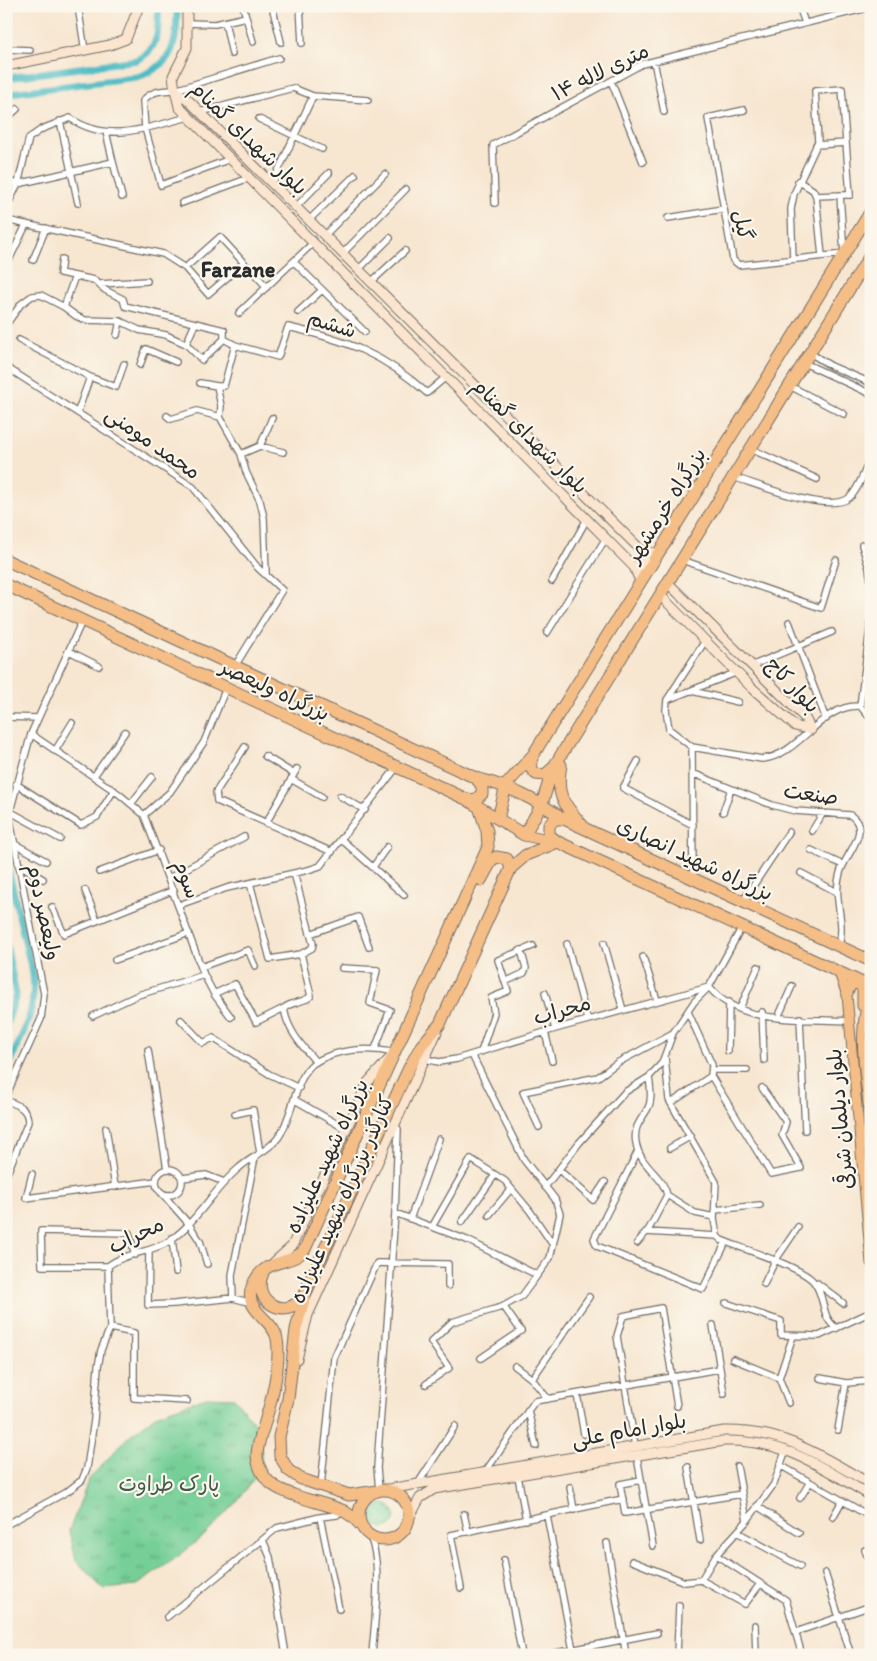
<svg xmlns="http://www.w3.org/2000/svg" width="877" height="1661" font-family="Itim,'Playpen Sans Arabic',sans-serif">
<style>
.grass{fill:url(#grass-dots);stroke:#507d60}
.park{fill:url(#park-tufts);stroke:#507d60}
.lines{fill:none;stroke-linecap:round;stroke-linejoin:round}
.canal{stroke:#4dbcc4;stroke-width:7}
.street-casing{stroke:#726c65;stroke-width:8}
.secondary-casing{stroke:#726c65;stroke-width:11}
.primary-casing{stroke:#726c65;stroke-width:11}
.highway-casing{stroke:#726c65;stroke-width:13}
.street{stroke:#fff;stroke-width:5.5}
.secondary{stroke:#fbe5cf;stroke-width:9}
.primary{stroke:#f6be87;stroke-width:9}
.highway{stroke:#f6be87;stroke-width:11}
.labels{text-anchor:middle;stroke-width:4.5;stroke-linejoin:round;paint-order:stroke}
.street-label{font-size:21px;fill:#2b2b2b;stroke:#fbf7ec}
.park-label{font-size:21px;fill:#415c4b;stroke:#fbf7ec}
.neighbourhood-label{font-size:22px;font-weight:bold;fill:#2b2b2b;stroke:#fbf7ec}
</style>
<defs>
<pattern id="grass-dots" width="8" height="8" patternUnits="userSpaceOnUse" patternTransform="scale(1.25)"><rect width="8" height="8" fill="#75cf96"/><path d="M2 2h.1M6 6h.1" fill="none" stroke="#60a87b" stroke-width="1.8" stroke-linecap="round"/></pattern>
<pattern id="park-tufts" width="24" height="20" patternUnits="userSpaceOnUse" patternTransform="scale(1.25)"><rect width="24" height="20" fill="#75cf96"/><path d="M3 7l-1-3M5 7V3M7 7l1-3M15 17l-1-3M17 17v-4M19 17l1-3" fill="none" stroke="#60a87b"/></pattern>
</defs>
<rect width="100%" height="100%" fill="#fbf7ec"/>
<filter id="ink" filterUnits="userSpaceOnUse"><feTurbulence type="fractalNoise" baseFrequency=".02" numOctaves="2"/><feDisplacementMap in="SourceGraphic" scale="10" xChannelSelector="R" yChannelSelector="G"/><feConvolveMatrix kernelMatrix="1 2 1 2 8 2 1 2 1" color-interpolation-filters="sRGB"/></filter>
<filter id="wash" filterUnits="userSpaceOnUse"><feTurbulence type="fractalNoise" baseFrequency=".0096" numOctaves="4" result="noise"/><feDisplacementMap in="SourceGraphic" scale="20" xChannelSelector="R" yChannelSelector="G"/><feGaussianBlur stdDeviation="1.12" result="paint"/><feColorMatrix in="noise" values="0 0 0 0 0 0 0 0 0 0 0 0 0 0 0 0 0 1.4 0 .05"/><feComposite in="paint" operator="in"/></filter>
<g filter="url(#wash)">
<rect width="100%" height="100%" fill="#f7e6d0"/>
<!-- grass -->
<path class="grass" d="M371 1516a12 12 0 1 1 24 0a12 12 0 1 1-24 0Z"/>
<!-- park -->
<path class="park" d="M206 1397 234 1398 260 1430 262 1468 237 1501 207 1533 180 1555 136 1586 103 1589 76 1560 69 1531 89 1479 129 1436 158 1414Z"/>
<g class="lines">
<!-- canal -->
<path class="canal" d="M6 78 137 60C160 48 159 29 158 6
M6 96 18 92 137 77C175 65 177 42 177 6
M6 860 33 975C37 1012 21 1038 6 1070
M6 944 16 995 6 1026"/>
</g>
</g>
<g filter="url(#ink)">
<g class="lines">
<defs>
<path id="street" d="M78 6 85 51
M243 6 253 42
M272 6 281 42
M300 6 302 43
M799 6 805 23
M225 22 232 54
M187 23 215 24 246 17
M6 33 7 6
M6 49 30 50
M654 61 664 112
M611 81 643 162
M744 110 708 118 733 260 739 265 844 254 840 195H850L842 89 815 91 818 142 794 194 791 209 793 259
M200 112 293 88 313 96 368 100
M6 119 17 109
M259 119 322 149
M60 121 78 203
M816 145 846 143
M230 159 161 185 145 128 143 101C151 90 162 91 175 90L279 58
M113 162 122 197
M6 181 18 184 113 162 106 132
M798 181 813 190 816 196 822 256
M272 184 313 96
M816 196 840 195
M182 203 249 178
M495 203 493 145 642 64 871 7
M296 207 329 173
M6 208 18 184 29 138 42 129 70 118C108 144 147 128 188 117
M668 218 723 209
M6 220 163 254 185 268 208 294 244 263 267 287
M309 220 355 175
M324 236 385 174
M342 254 406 189
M10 258 26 225
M62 259 60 273 75 276
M33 260 46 228
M294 262 365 332
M185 268 220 237 244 263
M358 270 390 238
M371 282 405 251
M100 284 147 281
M64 307 75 276 94 280 105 290 123 299 125 306 224 330V339
M298 312 322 290
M239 313 313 243
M6 325 21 304 32 296 41 295 64 307 76 316 85 320 120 321 139 330 166 335 186 344 202 360 224 339 235 345
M117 335 120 321
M19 340 90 377 78 411
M186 344 195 324
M810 353 831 366 871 383
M804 363 871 394
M140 365 146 349 176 362
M6 367 193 487 258 568 282 590 235 666
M90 377 116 387 124 364
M200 383 217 386
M790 386 844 414
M167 416 171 419 197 411 220 417 241 454 246 472 260 501 264 518 266 574
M220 417 221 406 217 386H224L235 345 278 357 288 327C345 340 382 353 427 393L446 377
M260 446 283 452
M751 449 817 479
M241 454 260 446 272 418
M733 477C757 484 829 514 849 498 859 490 865 469 871 457
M862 545 869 568 871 582
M682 560 821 608 836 560
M552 581 587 519
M789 622 826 719
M547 633 606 538
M705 641 667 700 666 710 669 729 692 747 762 759C800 756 820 704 860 706L871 719
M69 651 99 666
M751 666 832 632
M692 691 738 702
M667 700 735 673
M860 706 871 621
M6 717 38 718
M31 734 119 794 144 815 204 975 214 994 235 984 256 1022 284 1008
M245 747 216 792 217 801 332 852
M692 747 693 878
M55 751 72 723
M265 756 294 774
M638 761 623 788 693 825
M692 773 772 805 795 811 850 815C873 830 845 854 840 873 832 899 846 919 839 946
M94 776 125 732
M291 779 322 797
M16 784 81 825 97 817 114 790
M340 796 365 810
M131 804 152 777
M9 811 60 839
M723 812 731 789
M144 815 170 792 204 742 226 688
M266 823 297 769
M812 831 823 813
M342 840 404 895
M13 843 46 861
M811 850 843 865
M18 864 43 879
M373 867 387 847
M99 872 159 850
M294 873 313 944 312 948 301 954 311 996C304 1003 292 1001 284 1008 287 1030 302 1046 316 1062
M801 873 835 891
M169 878 244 837
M250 883 270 959 301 954
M85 890 97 921
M743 901 789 832
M179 905 227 888 308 870 320 866 397 767
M52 907 64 934 174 890
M310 934 358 917 369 947
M604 943 623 1010
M567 944 587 1019
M643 957 657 1000
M115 960 189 933
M201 967 248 950 255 966
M342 968 377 970 370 1003 390 1010 375 1049
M505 982 524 973 526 968 521 950
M709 987C740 1026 805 1018 849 1021
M545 993 555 1029
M214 994 231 1017
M741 1006 758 967
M688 1012 712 1065 711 1076 771 1174 801 1168 782 1135 786 1122 762 1088
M762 1012 764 1060
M780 1013 792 986
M93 1016 138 995 204 975
M800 1018 805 1130
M181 1020 203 1043 213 1038 269 1074 299 1088
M545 1032 552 1061
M148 1050 167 1169
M728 1051 729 1002
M481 1052 494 1013 491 998 508 991 498 960 533 946
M665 1057 669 1100 716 1182 714 1219 717 1236
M425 1059 439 1062 457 1059 555 1029 709 987
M713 1070H747
M6 1096 41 1019 44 994 9 815 31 734 82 621
M6 1100C17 1105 28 1108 28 1122L6 1176
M295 1100 344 1128
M671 1103 711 1076
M235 1114 253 1110 260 1153
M539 1127 523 1092 598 1077 617 1063 673 1033
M106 1128 115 1187
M670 1148 691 1136
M638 1151 594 1239 597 1246 703 1289 726 1242
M156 1182a13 13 0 1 1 26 0a13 13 0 1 1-26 0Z
M559 1170 593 1200 605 1182
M32 1174 26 1198 156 1181
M182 1178 206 1175 224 1182
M545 1187 579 1143 625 1092 649 1077 662 1063 673 1033 694 1002 709 987 742 927
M159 1190 188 1223 200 1241 207 1264
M667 1195 695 1213 714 1217
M715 1210 760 1205
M395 1213 467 1240 537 1275
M489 1215 511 1189
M410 1219 439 1139
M462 1222 495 1175
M432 1227 471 1159 505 1181 530 1211 553 1245
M646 1232 717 1236
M717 1236 721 1240C741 1248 801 1267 813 1281 826 1295 820 1319 837 1328
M172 1238 176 1272
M637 1243 649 1229 667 1195C664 1176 640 1167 636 1143 633 1126 641 1121 648 1108 653 1099 650 1086 649 1077
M149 1250 148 1305 174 1304 233 1298 252 1303
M108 1266H42L41 1231 129 1233 135 1255
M817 1283 843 1303
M764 1284 775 1261 798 1227
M233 1298 232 1275 255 1157
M726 1303 781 1321V1335L819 1336 871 1312
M713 1325 724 1394
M110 1328 134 1333V1398L187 1401
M481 1358 521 1331 504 1307
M733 1359 779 1378 789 1403
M515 1366 532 1379 548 1399
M779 1378 793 1336
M820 1378 846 1383 871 1381
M532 1379 589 1297
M426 1384 449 1368 431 1342 452 1322 502 1307 522 1296 550 1258 560 1214 555 1199 524 1160 472 1055
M577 1394 584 1434
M6 1395V1442
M528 1410 536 1446
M838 1430 846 1383
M635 1446 617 1336 623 1316 661 1308 677 1406
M637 1457 653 1546
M780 1465 864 1513
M737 1466 747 1521
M688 1467 700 1540
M485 1472 535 1401 719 1369
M518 1476 526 1520
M641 1480 620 1484 625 1513 742 1494
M417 1485 455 1426
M321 1486 334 1358 377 1263 448 1264V1286
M570 1487 574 1510
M379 1490 377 1468 395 1213 398 1129 394 1126
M800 1498 810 1482
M757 1506 799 1533
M464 1514 468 1532
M547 1516 574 1655
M320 1517 339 1609
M833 1517 842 1501
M6 1525 68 1491 82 1480 87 1468 94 1420 98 1367 101 1350 110 1328 108 1266C123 1254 146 1253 164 1244 195 1227 212 1190 239 1168 251 1157 268 1151 278 1138 293 1118 295 1076 314 1063 338 1048 369 1047 395 1053
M737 1532 800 1566
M368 1534C384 1557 374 1626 372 1655
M263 1540 270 1557 286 1655
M607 1543 626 1655
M865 1550 871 1567
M716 1555 786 1600 802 1655
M504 1560 522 1655
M632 1561 685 1582 701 1580 745 1604 760 1584
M825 1573 851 1655
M701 1580 716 1555 747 1521 774 1484 786 1449
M461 1588 451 1535 623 1499
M167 1617 277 1528 320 1517 337 1515 341 1510
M755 1625 756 1655
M796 1632 871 1606
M545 1655 657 1633
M677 1655 679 1605"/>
<path id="secondary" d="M6 66 110 45 126 39 139 6
M175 90 173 76 187 48V6
M634 567 641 566 645 562V556L642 551
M640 581 634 567 179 107 175 90 187 99 641 550 658 554
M668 583 805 718 811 730
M660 595 751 687 795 726 811 730
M274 1262 292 1246 368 1082 390 1058
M297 1359 308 1315 437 1032
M383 1490 724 1431C786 1430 818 1455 871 1484
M407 1522 420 1498 434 1489 724 1441C784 1439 821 1467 871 1496"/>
<path id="primary" d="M839 973 847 995 871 1263
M871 992C854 1030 867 1088 871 1128
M847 995 852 984 860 985 862 990V1006"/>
<path id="highway" d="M6 560 476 778C511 787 534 799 564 819L871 961
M6 585 466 799 524 835 558 842 871 987
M533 755 530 767 536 774 545 775 553 768
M561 765C555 796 564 804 583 826
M466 799 475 800 482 794V786L476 778
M498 819 506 785 533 755 871 211
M524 835 542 804 553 768 871 254
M558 842 549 835V825L555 819H564
M481 880 492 860 496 857 507 859 511 868
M263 1273C250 1301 287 1322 303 1296
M359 1515a25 25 0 1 1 50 0a25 25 0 1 1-50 0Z
M378 1491 349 1495 301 1479 288 1470 280 1456 279 1437 288 1399 296 1329 308 1285 409 1068 421 1046 440 1024 511 868 526 855 558 842
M364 1529 354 1518 344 1511C323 1502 296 1499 276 1487 265 1481 258 1468 257 1456 257 1444 262 1433 265 1422 272 1400 281 1362 277 1339 274 1319 243 1311 252 1287 264 1255 292 1267 305 1249L488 847 487 831 479 807"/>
</defs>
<!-- street casing -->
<use href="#street" class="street-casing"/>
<!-- secondary casing -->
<use href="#secondary" class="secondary-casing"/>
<!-- primary casing -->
<use href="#primary" class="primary-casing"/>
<!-- highway casing -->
<use href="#highway" class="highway-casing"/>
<!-- street -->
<use href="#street" class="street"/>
<!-- secondary -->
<use href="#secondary" class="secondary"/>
<!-- primary -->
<use href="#primary" class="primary"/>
<!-- highway -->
<use href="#highway" class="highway"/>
</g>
</g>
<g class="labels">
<!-- street labels -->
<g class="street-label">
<text transform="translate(600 72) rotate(-26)" y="7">۱۴ متری لاله</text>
<text transform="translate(249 138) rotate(44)" y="7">بلوار شهدای گمنام</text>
<text transform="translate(743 225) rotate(80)" y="7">گیل</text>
<text transform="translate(332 324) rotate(17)" y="7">ششم</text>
<text transform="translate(530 436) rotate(45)" y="7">بلوار شهدای گمنام</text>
<text transform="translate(153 443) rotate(35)" y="7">محمد مومنی</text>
<text transform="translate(666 505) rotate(-58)" y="7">بزرگراه خرمشهر</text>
<text transform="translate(793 685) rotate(47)" y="7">بلوار کاج</text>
<text transform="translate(275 690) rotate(25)" y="7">بزرگراه ولیعصر</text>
<text transform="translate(811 794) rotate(8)" y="7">صنعت</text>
<text transform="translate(695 859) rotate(25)" y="7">بزرگراه شهید انصاری</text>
<text transform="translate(187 879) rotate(69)" y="7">سوم</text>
<text transform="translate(44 912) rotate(78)" y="7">ولیعصر دوم</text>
<text transform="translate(562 1010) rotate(-16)" y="7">محراب</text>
<text transform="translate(840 1119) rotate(-95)" y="7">بلوار دیلمان شرقی</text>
<text transform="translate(327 1156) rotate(-65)" y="7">بزرگراه شهید علیزاده</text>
<text transform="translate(342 1199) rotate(-66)" y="7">کنارگذر بزرگراه شهید علیزاده</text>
<text transform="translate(136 1235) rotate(-26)" y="7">محراب</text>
<text transform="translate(629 1430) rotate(-10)" y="7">بلوار امام علی</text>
</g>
<!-- park labels -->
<g class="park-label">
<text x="169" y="1491">پارک طراوت</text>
</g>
<!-- neighbourhood labels -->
<g class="neighbourhood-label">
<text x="238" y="277">Farzane</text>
</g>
</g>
<!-- margin -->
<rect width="877" height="1661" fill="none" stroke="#fbf7ec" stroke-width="25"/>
</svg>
